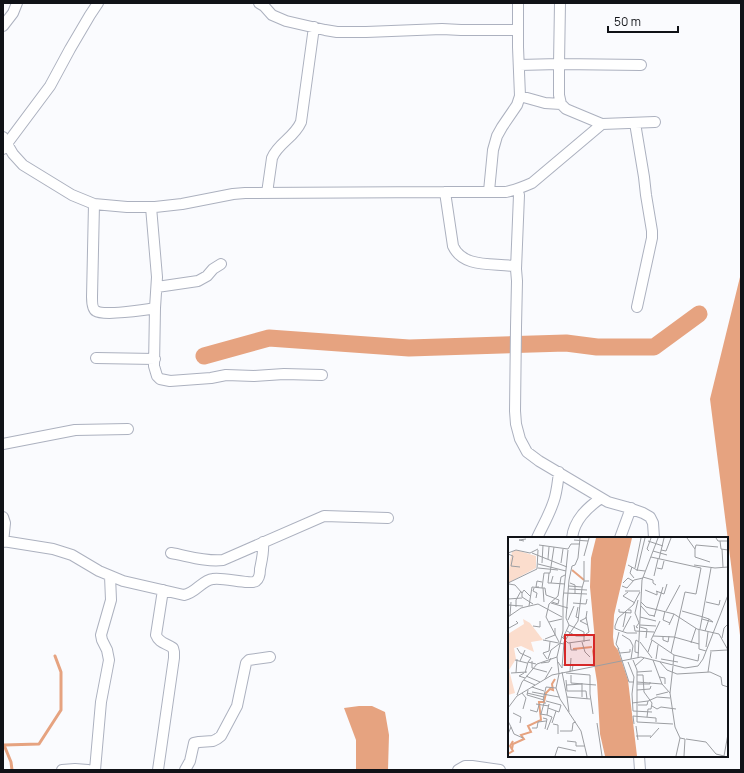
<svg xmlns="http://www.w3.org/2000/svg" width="744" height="773" font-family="Manrope,sans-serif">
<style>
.water{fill:#e6a380}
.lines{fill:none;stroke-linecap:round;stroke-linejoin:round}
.stream{stroke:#e6a380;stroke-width:3}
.river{stroke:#e6a380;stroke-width:17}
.street-casing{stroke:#acb1bf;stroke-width:12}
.street{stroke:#fff;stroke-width:10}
.inset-river{fill:none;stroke:#e6a380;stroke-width:2}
.inset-road{fill:none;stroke:#9c9ea2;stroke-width:1}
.view{fill:#d62828;fill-opacity:0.15;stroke:#d62828;stroke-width:2}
.inset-edge{fill:none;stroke:#101217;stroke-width:2}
</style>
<rect width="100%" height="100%" fill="#fafbfe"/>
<!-- water -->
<path class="water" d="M741 273V643L710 399Z
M359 706H372L385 712 389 735 388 770H356V740L344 708Z"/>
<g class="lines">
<!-- stream -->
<path class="stream" d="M12 770 11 762 4 745 39 744 61 710V672L55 656"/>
<!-- river -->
<path class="river" d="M204 356 269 338 409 348 566 343 597 347H654L699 314"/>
<defs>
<path id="street" d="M259 3 264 6 272 15 286 21 325 30 337 32H366L442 29 461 30H518
M560 3 559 64V95L561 104 566 109 602 124 655 122
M3 26 13 13 17 3
M519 65 559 64 641 65
M520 96 545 103 561 104
M635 123 644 177 646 195 652 231V238L637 307
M3 137 13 154 23 165 72 195 94 204 127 207H155L182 204 233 194 245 193 445 192H506C515 190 523 187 532 183L602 124
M3 149 50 86 70 49 90 15 98 3
M489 191 493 150 497 136 502 127 517 105 520 96 518 47V3
M445 192 453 246C463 268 492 263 513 266L516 269 517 281 516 327 515 411 516 424 520 439 527 452 539 461 608 502 626 507 643 513 650 517 653 523 654 538
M267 193 272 158C278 143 294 138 301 122L314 27
M94 204 92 297C92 301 92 309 96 311 103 316 145 310 155 308
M151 207 157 277 155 308 154 366 157 376 160 379 170 381 211 378 226 375 254 376 284 374 322 375
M516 269 519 195
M157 287 198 281 207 276 213 269 221 264
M96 358 155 359
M3 444 75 430 128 429
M3 517 5 523 3 542
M537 538C543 525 551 512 555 497 557 489 558 481 559 472
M572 538C574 520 587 508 601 498
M620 538 631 508
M3 541 53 549 72 555 99 571 123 581 184 595C196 593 202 580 213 579 223 577 251 585 256 581 260 578 260 573 260 569 262 559 264 552 263 542
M171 553C188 556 206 562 223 560L324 516 388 518
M639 756 640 770
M62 770 75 769 88 770
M95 770 101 702 109 660 107 650 102 640 101 635 111 600 110 576
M158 770 174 658V652L173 648C166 643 159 643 156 635L163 590
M185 770 190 761 194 743 199 742 213 741 217 739 221 736 237 706 246 663 249 660 270 657
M458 770 465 766H472L500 770"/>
</defs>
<!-- street casing -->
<use href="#street" class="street-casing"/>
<!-- street -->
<use href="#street" class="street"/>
</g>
<!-- overview -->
<g transform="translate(508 537)">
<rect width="220" height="220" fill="#fafbfe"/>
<path d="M8 13 28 19V31L0 46 2 23 4 15ZM15 82 22 86 35 103 23 105 26 115 13 109 6 111 8 122 1 133 7 156 0 158V97L16 87Z" fill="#fbddcd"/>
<path d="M88 1H124L106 78 105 100 106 108 110 113 120 143 129 219H97L92 197 89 145 84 114 87 104 82 50 83 21Z" fill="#e6a380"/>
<path class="inset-river" d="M64 33 76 43M65 112 84 110M4 212 5 207 16 202 13 198 23 195 20 189 33 183 31 165H36L38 156 42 152 45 153 44 147 47 142M0 217 5 214 2 209 5 204"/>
<path class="inset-road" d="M179 1 187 12V20L202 25M208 1 210 4H220M66 3 80 4M16 4 11 3 18 2M140 4 155 9M212 4 213 12 220 13M31 8 60 12M60 12 63 7H72M187 12 188 8 210 10M214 12 215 30M60 13 55 62V94L49 120 51 137 48 151 52 162 73 194 79 219M153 13 158 14 163 1M141 14 139 12 143 1M145 14 159 18M0 16 8 13 22 16 30 12M24 16 59 30M0 17 5 19 3 29 12 30M76 19 81 1M143 20 193 31 188 57 177 55 163 116M40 22 41 10M151 22 156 1M44 23 46 10M76 24V44M34 26 35 8M53 26 55 12M30 27 58 34M120 28 129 33 137 34M186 28 207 31 220 30M124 30 122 36 126 41M30 31 50 33M127 31 133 1M149 31 154 32 156 24M129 34 137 1M41 36 40 46H43L45 39M146 39 150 22M135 40 145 43V46L148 48M0 46 29 32 30 13M43 46 57 47M62 46 67 48V57M115 46 120 41 125 44M1 47 7 48 14 56V60L25 67M61 49 74 50M114 49 119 51 126 43 135 41M31 50H28L29 44 34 45M26 51 25 54 29 56 28 61M35 51 36 65M61 52 79 53M137 53 149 58V54M117 54H132M148 54 156 57 159 47M120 55 115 59 127 66M14 56 16 53 22 59M56 56 79 57M0 62 14 61M44 65 50 67 51 63 38 58 37 51H34L36 36H42L44 23M133 65 138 70 166 77 189 92 211 97 220 113M198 65 211 68 212 63M43 66 60 71M65 66 78 67 79 62M0 68 15 69M21 69 24 50 34 51M133 69 141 78 147 79M8 70V63L13 54M70 70 68 80 71 81M111 72V75L123 76V73H120M79 74 78 81 72 84 80 88M157 74 155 83 162 86M158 74 172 48M174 74 195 80M2 79 3 65M0 80 13 71 30 67 54 80M78 80 81 95 78 97M132 80 148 84M146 80 155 50M195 80 201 82 197 94M58 81 61 43 64 29 67 28 70 21 72 1M58 81 61 88 76 95V105M194 82 205 85 201 82M60 83 66 69M41 85 54 82M126 88 127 94 146 95M132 88 148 89M161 88 166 77M25 89 32 90V84M115 90 118 75M132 90 139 92 138 101M1 91 10 86 8 84M130 91 128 90 131 86 127 76 130 63M192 92 203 31M191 93V107M59 94 68 99H77M115 94 123 79M111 95 108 107 111 112M129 96H119L107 92V89L110 81 125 68 132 55M114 98 122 103 125 109M53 99 60 106 82 103M145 99 166 100M155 99V103L160 105 161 99M166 100 191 107V112L198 114M55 101 61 88M214 101 216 91 220 87M37 102 47 98V91M35 103 56 107M143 103 152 84M51 105 38 80 41 67 50 59 53 40 57 38M74 105 77 115 82 120M132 105 144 121M62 106 63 113H69M183 106 188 91M198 110 200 95M9 111 12 116 23 121 20 125M110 111 121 145H126M202 114 219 113M140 115 144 103 166 118 165 128M112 116 122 115V112M131 116 127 115V107L128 103 131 105M166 118 190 124 191 117M130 121 134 43 150 1M39 122 35 116 41 114 42 105M40 122 43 113 51 107M123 122 125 109M148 122 150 108M153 122 170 125M7 123 19 126M125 123 129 133V185L165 187M145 123 154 147 162 156 167 190 172 201 177 202 176 219M12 124 17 113M24 124V131L39 135M50 125 54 131 56 105 70 84 74 51 76 44H81M120 125 126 140 124 157 125 174 144 175M152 125 159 133 169 137 202 135 213 140 214 148 220 150M33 126 41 125 43 121M55 128H65L64 134M127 129 136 121M54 135 59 160 82 162M62 135 63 121M129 135 144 134M200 135 203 115M3 136 19 135M8 136 9 122M16 136 11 139 17 141M17 136 20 125 28 127M58 136 82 138V157L85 177M63 138V146L88 148M129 138H135L136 155 144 166 143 172H140L139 180M18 139 32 145M151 140 157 141V147M37 142 44 130M16 143 27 148M58 143 59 154H78L79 162M129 145 154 147M74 146V160M129 147H142V145M59 148 74 147M24 150 36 154M20 153 19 158 36 163 35 165M129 153 142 152 143 149M24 155 51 160M14 156 18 161 15 172M19 156 36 160M162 156 165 129M9 158 14 145 29 127 49 120M148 158 160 155M59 160 61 175M35 163 38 150 48 151M38 164 53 168M124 166 140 164M28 167 41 169M41 167 40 171 51 175 53 168M130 168H139L140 164 149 160 162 161M144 169 149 172 153 170 168 172M0 171 9 159 44 138 133 120 177 131 190 129 195 122 220 58M22 173 29 175 31 168M5 176 13 180 12 186M32 177 39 178 40 171M33 177 36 166H38M39 178 44 180 39 193M35 181 39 182 37 192M0 184 3 190 0 197M44 186 48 174M89 186 94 219M45 187 50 188V197M126 187 125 179 148 181V185M128 189 130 203M3 190 6 197 15 201M24 191H29L30 185 38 184M52 194H64L65 186 68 185M128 199H143M142 201 151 191M178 202 198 205 208 217 216 219 220 197M59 204 68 205V209H77M47 219 50 210 68 214M168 219 172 201"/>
<path class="view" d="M57 98H86V128H57Z"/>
<rect width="220" height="220" class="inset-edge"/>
</g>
<!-- border -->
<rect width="744" height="773" fill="none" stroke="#101217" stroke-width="8"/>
<!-- scale -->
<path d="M608 26v6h70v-6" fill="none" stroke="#101217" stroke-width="2"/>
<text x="614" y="26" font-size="12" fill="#101217" stroke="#fafbfe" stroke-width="3" paint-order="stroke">50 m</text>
</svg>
